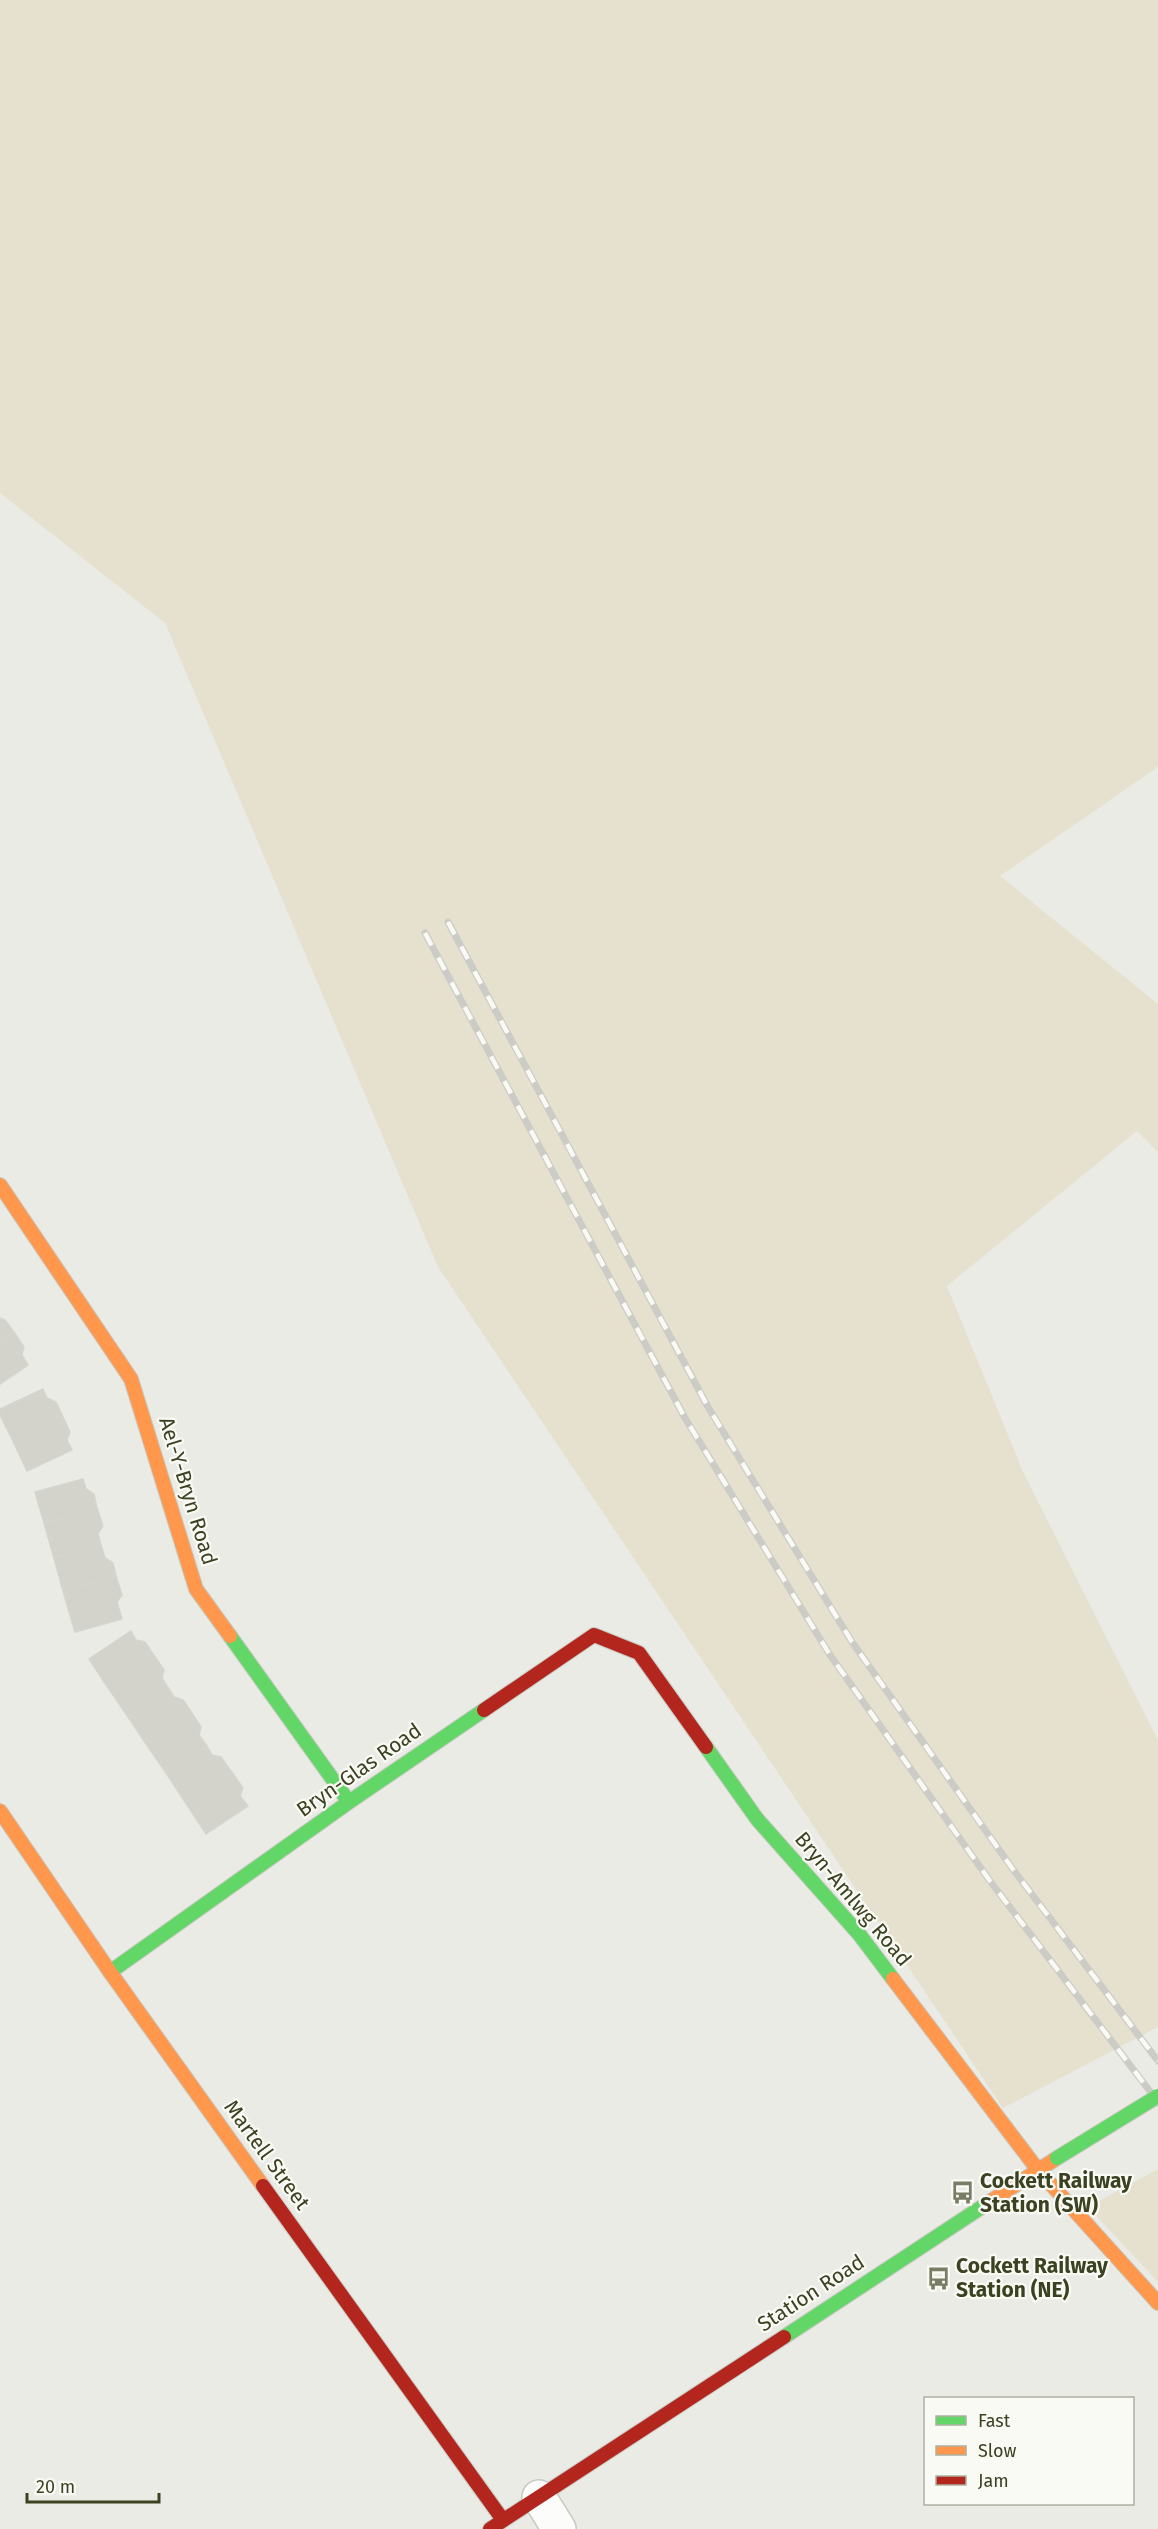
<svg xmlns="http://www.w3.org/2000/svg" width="1158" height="2529" font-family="'Fira Sans',sans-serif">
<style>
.green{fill:#e6e1ce}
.building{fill:#d3d3cc;stroke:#d4d5ce;stroke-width:1.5}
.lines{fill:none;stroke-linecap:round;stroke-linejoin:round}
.street-casing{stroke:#c8c8c3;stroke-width:36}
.fast-casing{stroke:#c8c9c2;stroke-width:16}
.slow-casing{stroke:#c8c9c2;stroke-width:16}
.jam-casing{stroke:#c8c9c2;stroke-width:16}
.street{stroke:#fcfcfb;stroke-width:33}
.fast{stroke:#63d668;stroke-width:14}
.slow{stroke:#ff974d;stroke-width:14}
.jam{stroke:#b3261e;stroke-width:14}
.rail-casing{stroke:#ccccc7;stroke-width:7}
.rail{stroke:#fafaf5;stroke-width:4.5;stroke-dasharray:14;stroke-linecap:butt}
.fast-bridge-casing{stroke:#c5c7bd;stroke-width:16;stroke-linecap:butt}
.fast-bridge{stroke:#63d668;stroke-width:14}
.labels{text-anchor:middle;stroke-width:4.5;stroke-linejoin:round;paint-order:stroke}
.street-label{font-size:21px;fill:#3a4221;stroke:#fafaf5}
.poi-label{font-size:21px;font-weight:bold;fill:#3a4221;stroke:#fafaf5;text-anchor:start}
</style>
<rect width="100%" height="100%" fill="#ebebe6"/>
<!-- green -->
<path class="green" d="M0 0H1158V767L1000 876 1158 1004V1152L1137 1131 947 1286 1024 1474 1158 1740V2027L1003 2108 438 1267 165 623 0 493Z
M1158 2169V2282L1088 2207Z"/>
<!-- building -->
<path class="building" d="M0 1318 5 1320 14 1332 0 1341Z
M14 1332 24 1347 22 1355 28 1365 0 1384V1341Z
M43 1389 47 1398 56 1402 62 1415 12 1439 0 1415V1409Z
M62 1415 70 1432 67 1440 72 1450 27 1471 12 1439Z
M83 1479 86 1489 94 1494 97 1508 44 1523 35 1492Z
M97 1508 103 1526 98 1533 101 1545 54 1558 44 1523Z
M101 1545 105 1558 113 1563 116 1576 63 1591 54 1558Z
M116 1576 122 1595 117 1602 122 1619 75 1632 63 1591Z
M131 1631 136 1640 145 1642 153 1654 106 1685 89 1659Z
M153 1654 164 1670 162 1678 169 1689 128 1717 106 1685Z
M169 1689 174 1697 183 1700 190 1710 144 1741 128 1717Z
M190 1710 201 1727 199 1735 207 1746 166 1773 144 1741Z
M207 1746 212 1755 221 1757 231 1771 185 1802 166 1773Z
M231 1771 243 1788 240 1796 248 1806 206 1834 185 1802Z"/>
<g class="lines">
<defs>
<path id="street" d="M539 2497 559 2529"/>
<path id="fast" d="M230 1636 349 1802
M706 1747 757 1819 859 1934 893 1979
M110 1972 349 1802 484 1710
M784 2337 991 2201"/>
<path id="slow" d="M0 1185 131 1379 196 1589 230 1636
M0 1811 110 1972 263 2186
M893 1979 1038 2170 1158 2303
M991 2201 1057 2158"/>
<path id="jam" d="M484 1710 594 1635 639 1653 706 1747
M263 2186 503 2520
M490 2529 784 2337"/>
</defs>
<!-- street casing -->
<use href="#street" class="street-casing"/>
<!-- fast casing -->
<use href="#fast" class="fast-casing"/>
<!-- slow casing -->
<use href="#slow" class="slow-casing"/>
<!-- jam casing -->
<use href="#jam" class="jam-casing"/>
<!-- street -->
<use href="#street" class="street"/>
<!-- fast -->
<use href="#fast" class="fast"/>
<!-- slow -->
<use href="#slow" class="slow"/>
<!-- jam -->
<use href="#jam" class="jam"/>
<defs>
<path id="rail" d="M448 922 708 1407 852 1642 1012 1868 1158 2061
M425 933 685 1418 830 1655 990 1881 1158 2102"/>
</defs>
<!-- rail casing -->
<use href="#rail" class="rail-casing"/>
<!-- rail -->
<use href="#rail" class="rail"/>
<defs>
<path id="fast-bridge" d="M1057 2158 1158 2096"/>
</defs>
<!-- fast-bridge casing -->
<use href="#fast-bridge" class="fast-bridge-casing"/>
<!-- fast-bridge -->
<use href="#fast-bridge" class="fast-bridge"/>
</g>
<!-- icons -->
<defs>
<symbol id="bus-bare" viewBox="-9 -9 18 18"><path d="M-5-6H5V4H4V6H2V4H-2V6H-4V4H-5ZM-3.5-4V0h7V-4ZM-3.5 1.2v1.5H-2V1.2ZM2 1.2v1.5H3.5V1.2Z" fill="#787d66" stroke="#fafaf5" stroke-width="2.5" paint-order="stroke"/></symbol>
</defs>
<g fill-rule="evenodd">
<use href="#bus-bare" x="946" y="2176" width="33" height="33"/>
<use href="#bus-bare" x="922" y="2262" width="33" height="33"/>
</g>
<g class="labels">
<!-- street labels -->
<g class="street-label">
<text transform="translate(188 1491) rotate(73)" y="7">Ael-Y-Bryn Road</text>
<text transform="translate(359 1770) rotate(-35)" y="7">Bryn-Glas Road</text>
<text transform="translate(853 1899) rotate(50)" y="7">Bryn-Amlwg Road</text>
<text transform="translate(267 2155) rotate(54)" y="7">Martell Street</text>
<text transform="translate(811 2293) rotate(-33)" y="7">Station Road</text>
</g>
<!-- poi labels -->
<g class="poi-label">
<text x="980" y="2188">Cockett Railway<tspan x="980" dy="24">Station (SW)</tspan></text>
<text x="956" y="2273">Cockett Railway<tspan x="956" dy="24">Station (NE)</tspan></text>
</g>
</g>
<!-- legend -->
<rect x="924" y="2397" width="210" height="108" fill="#fafaf5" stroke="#adb0a0" stroke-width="1.5"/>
<rect x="936" y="2416" width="30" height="9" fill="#63d668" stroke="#adb0a0" stroke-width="1.5"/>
<text x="978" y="2427" font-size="18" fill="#3a4221">Fast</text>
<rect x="936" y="2446" width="30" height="9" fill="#ff974d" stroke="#adb0a0" stroke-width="1.5"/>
<text x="978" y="2457" font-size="18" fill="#3a4221">Slow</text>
<rect x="936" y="2476" width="30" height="9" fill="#b3261e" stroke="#adb0a0" stroke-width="1.5"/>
<text x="978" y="2487" font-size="18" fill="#3a4221">Jam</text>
<!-- scale -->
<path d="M27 2493v9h132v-9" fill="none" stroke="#3a4221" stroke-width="3"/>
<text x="36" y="2493" font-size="18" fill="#3a4221" stroke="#fafaf5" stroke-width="4.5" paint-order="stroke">20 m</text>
</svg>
